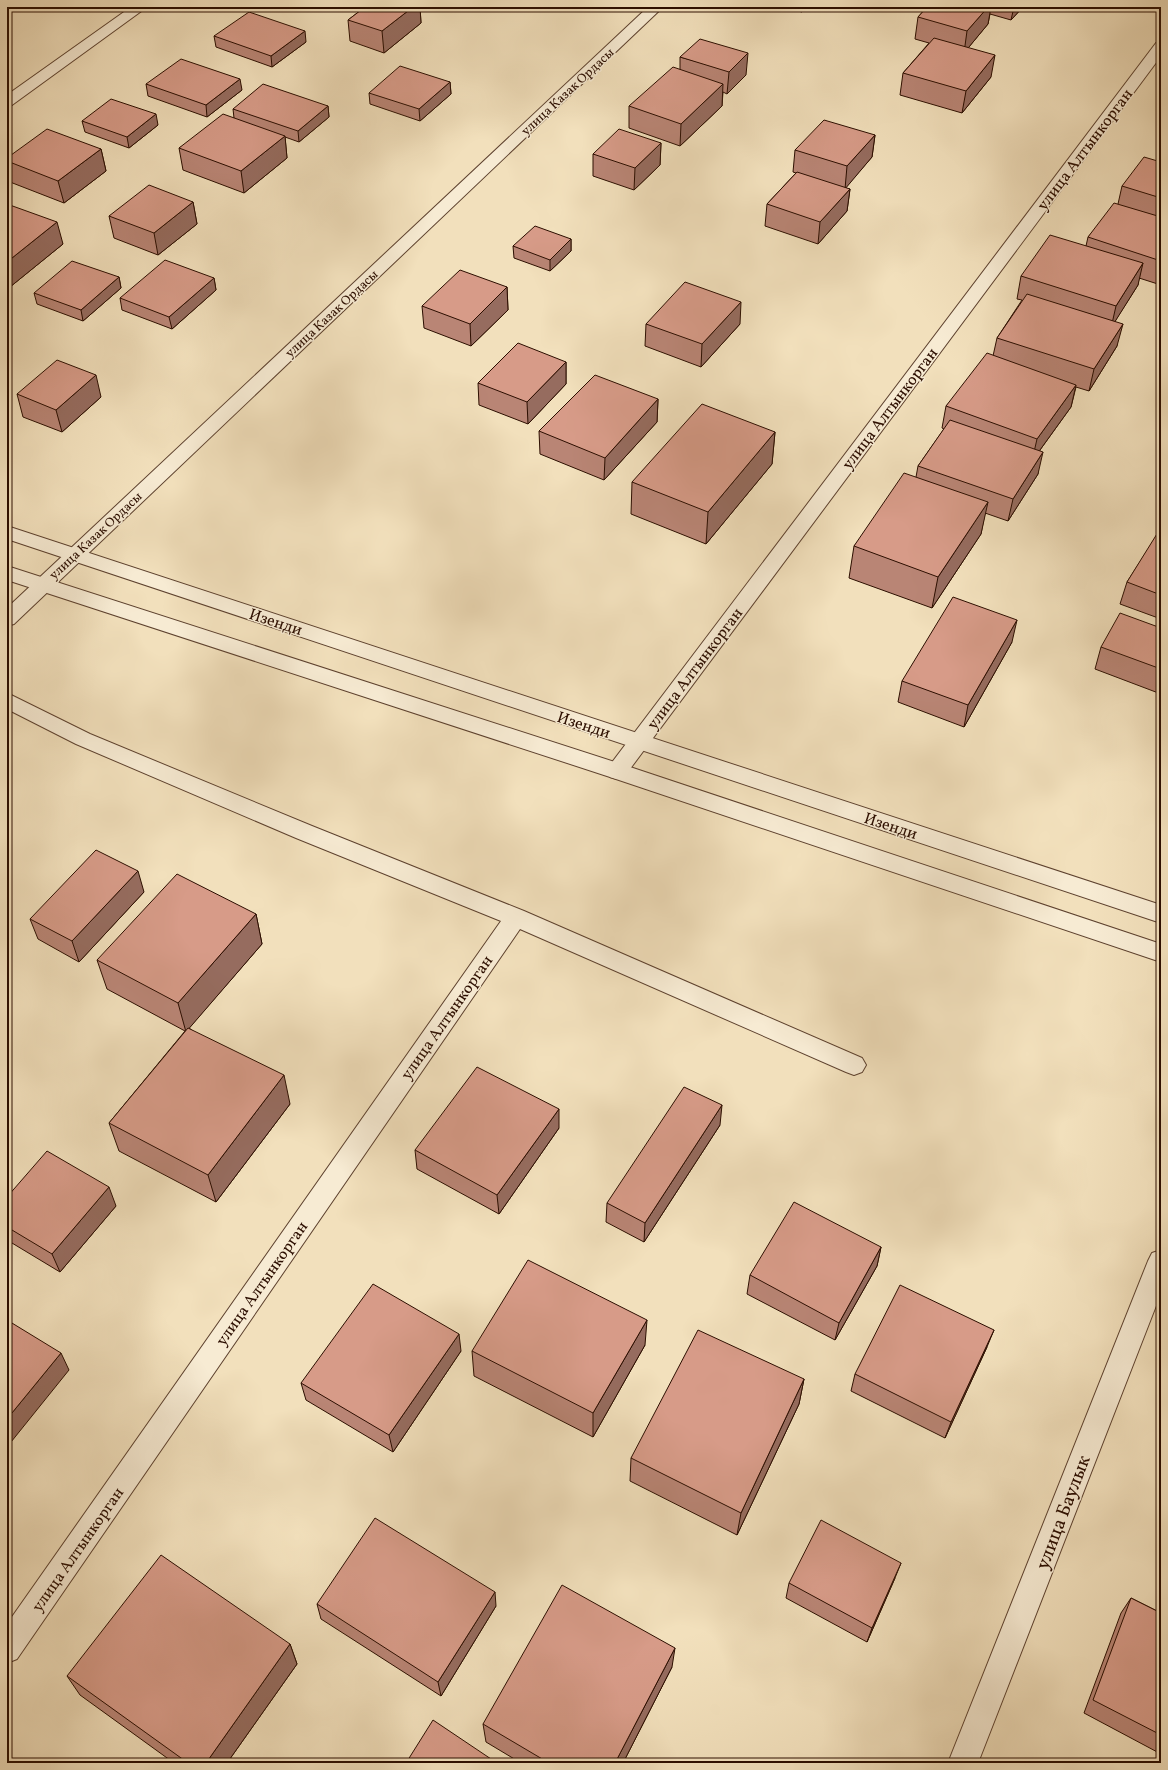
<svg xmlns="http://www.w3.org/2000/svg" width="1168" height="1770" font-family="Vollkorn,serif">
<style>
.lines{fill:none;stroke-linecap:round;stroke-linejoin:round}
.minor-casing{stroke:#5e422f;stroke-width:2}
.tertiary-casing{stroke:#5e422f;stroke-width:2}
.minor{fill:#f7ebd3;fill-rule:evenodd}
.tertiary{fill:#f7ebd3;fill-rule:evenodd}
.wall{fill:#b98575;stroke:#2c0e00}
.shaded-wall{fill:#966c5f;stroke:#2c0e00}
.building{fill:#d79b88;stroke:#2c0e00}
.labels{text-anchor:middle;stroke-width:3;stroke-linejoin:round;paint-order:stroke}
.far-street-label{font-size:13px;fill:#2c0e00;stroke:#f7ebd3}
.street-label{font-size:16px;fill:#2c0e00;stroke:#f7ebd3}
.near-street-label{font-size:19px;fill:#2c0e00;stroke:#f7ebd3}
</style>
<rect width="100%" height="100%" fill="#f2e0bc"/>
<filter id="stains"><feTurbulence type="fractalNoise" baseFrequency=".005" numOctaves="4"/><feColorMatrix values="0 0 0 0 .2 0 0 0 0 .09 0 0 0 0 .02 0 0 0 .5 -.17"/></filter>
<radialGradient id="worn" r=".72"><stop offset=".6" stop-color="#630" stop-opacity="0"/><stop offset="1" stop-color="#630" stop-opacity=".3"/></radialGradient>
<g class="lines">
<defs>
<path id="minor" d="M131 7H147L12 105 7 107V95Z
M648 7H663L14 624 7 626V608Z
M1161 42V56L624 777 617 779 610 777 606 771 610 765 1156 43Z
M7 693 90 734 312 826 524 911 862 1058 866 1065 862 1072 854 1075 846 1072 520 929 17 1659 7 1663V1624L501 921 296 838 76 744 7 709Z
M1161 1250V1293L978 1763H948L1148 1261 1152 1253Z"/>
<path id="tertiary" d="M7 526 1161 905V923L7 539Z
M7 566 624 765 1161 944V962L610 777 7 580Z"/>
</defs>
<!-- minor casing -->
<use href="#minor" class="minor-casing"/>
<!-- tertiary casing -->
<use href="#tertiary" class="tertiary-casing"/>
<!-- minor -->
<use href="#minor" class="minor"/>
<!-- tertiary -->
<use href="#tertiary" class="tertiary"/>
</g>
<!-- wall -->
<path class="wall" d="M249 7H266L261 11Z
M365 7H420L421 23 384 53 350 41 348 20Z
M430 7H445L441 10Z
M783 7H807L802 12Z
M927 7H1023L1011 20 990 14 988 24 968 48 991 77 962 113 900 95 903 73 929 43 915 39 918 17Z
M214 36 306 42 272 67 216 47Z
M680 57 746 75 727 94 723 92 722 106 680 146 629 128V106L680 70Z
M450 82 451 94 420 121 370 104 369 93Z
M146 84 242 90 207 117 148 96Z
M328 106 329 117 299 142 285 137 287 158 244 193 183 170 179 148 234 118 233 109Z
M82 121 158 125 129 148 85 132Z
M875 135 872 157 845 188 850 189 847 211 818 244 765 226 767 204 796 173 793 172 795 150Z
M661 143 660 165 634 190 593 176V154Z
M101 149 106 171 64 203 10 182 7 172V158Z
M1161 162V285L1139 278 1138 285 1115 321 1117 346 1089 391 1076 387 1071 407 1040 450 1038 474 1008 521 985 513 981 534 932 608 849 578 854 546 916 477 918 466 944 429 942 428 946 406 993 356 997 338 1022 300 1017 299 1021 276 1086 246 1088 237 1118 204 1122 186Z
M193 202 197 224 158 255 114 238 109 216Z
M7 204 63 244 10 287 7 286Z
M571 239V251L550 271 514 258 513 246Z
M119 277 121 288 83 321 37 304 34 293Z
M214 278 216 290 172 329 122 310 120 298Z
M507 287 508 310 471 346 424 328 422 306Z
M646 324H740L701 367 645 346Z
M566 362V384L528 424 479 405 478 383Z
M17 394 101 397 62 432 23 417Z
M658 399 657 422 604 480 540 454 539 431Z
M775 432 772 464 706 544 631 514 632 482Z
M1161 529V619L1120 604 1127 582Z
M1161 628V694L1095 669 1101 647Z
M1012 642 964 727 898 702 902 681Z
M144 892 79 962 38 939 30 919Z
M256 914 262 944 189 1028 290 1104 216 1202 119 1151 109 1123 185 1031 107 989 97 960Z
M720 1125 644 1242 606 1222 607 1203Z
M559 1128 499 1214 417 1169 415 1150Z
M7 1197 116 1206 60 1272 7 1240Z
M881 1247 877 1266 835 1340 747 1294 750 1275Z
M645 1345 593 1437 474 1376 472 1351Z
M987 1347 945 1438 851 1391 855 1374Z
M461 1351 393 1452 306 1400 301 1383Z
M804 1379 799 1404 737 1535 630 1481 631 1458Z
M895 1578 867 1642 786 1598 789 1583Z
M1131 1598 1161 1613V1754L1084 1713 1121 1613Z
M317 1604 496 1606 441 1696 321 1619Z
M290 1644 297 1664 227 1763H174L80 1695 67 1676Z
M672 1667 623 1763H521L486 1742 483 1724Z"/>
<!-- shaded-wall -->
<path class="shaded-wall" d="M260 7H266L261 11Z
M413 7H420L421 23 384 53 382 31Z
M441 7H445L441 10Z
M803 7H807L802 12Z
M988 7H991L988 24 964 53 967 31Z
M1014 7H1023L1011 20Z
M305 31 306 42 272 67 271 56Z
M748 53 746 75 727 94 729 72Z
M995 55 991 77 962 113 966 91Z
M240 79 242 90 207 117 206 105Z
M450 82 451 94 420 121 419 109Z
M723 84 722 106 680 146 681 124Z
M328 106 329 117 299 142 298 131Z
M156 114 158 125 129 148 127 137Z
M875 135 872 157 845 189 847 166Z
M285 136 287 158 244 193 241 171Z
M661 143 660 165 634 190 635 168Z
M101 149 106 171 64 203 58 181Z
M850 189 847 211 818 244 820 222Z
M7 193 9 202 7 203Z
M193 202 197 224 158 255 154 233Z
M57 222 63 244 10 287 7 276V262Z
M571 239V251L550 271V260Z
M1143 263 1138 285 1111 328 1116 306Z
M119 277 121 288 83 321 81 310Z
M214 278 216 290 172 329 169 317Z
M507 287 508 310 471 346 470 324Z
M741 302 740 324 701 367 702 344Z
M1123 324 1117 346 1089 391 1094 369Z
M566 362V384L528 424 527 402Z
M96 375 101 397 62 432 56 410Z
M1076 385 1071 407 1032 461 1037 439Z
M658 399 657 422 604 480 605 458Z
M775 432 772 464 706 544 708 512Z
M1043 452 1038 474 1008 521 1013 499Z
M988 502 981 534 932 608 938 577Z
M1017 620 1012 642 964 727 968 705Z
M138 871 144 892 79 962 72 941Z
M256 914 262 944 186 1032 178 1003Z
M284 1075 290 1104 216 1202 208 1175Z
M722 1105 720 1125 644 1242 645 1223Z
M559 1109V1128L499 1214 497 1195Z
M109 1187 116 1206 60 1272 52 1254Z
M881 1247 877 1266 835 1340 839 1323Z
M647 1320 645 1345 593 1437V1413Z
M994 1330 987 1347 945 1438 951 1422Z
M459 1334 461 1351 393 1452 389 1435Z
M61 1353 69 1370 7 1447V1419Z
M804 1379 799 1404 737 1535 741 1513Z
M901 1563 895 1578 867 1642 872 1628Z
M495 1592 496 1606 441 1696 438 1682Z
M290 1644 297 1664 227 1763H206Z
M675 1648 672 1667 623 1763H615Z"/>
<!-- building -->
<path class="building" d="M365 7H413L382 31 348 20Z
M927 7H988L967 31 918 17Z
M249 12 305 31 271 56 214 36Z
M934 38 995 55 966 91 903 73Z
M700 39 748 53 729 72 680 57Z
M181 59 240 79 206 105 146 84Z
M400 66 450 82 419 109 369 93Z
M673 67 723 84 681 124 629 106Z
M263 84 328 106 298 131 233 109Z
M111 99 156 114 127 137 82 121Z
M223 114 285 136 241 171 179 148Z
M824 120 875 135 847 166 795 150Z
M47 129 101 149 58 181 7 161V158Z
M619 129 661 143 635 168 593 154Z
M1144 157 1161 162V198L1122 186Z
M797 172 850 189 820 222 767 204Z
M149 185 193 202 154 233 109 216Z
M1114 203 1161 217V261L1088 237Z
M7 204 57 222 7 262Z
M535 226 571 239 550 260 513 246Z
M1050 235 1143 263 1116 306 1021 276Z
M165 260 214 278 169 317 120 298Z
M72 261 119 277 81 310 34 293Z
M460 270 507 287 470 324 422 306Z
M685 282 741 302 702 344 646 324Z
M1027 294 1123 324 1094 369 997 338Z
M518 343 566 362 527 402 478 383Z
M987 353 1076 385 1037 439 946 406Z
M57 360 96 375 56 410 17 394Z
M595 375 658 399 605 458 539 431Z
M702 404 775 432 708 512 632 482Z
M950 420 1043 452 1013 499 918 466Z
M904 473 988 502 938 577 854 546Z
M1160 529H1161V595L1127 582Z
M953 597 1017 620 968 705 902 681Z
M1120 613 1161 628V669L1101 647Z
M96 850 138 871 72 941 30 919Z
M177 874 256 914 178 1003 97 960Z
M188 1028 284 1075 208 1175 109 1123Z
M477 1067 559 1109 497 1195 415 1150Z
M684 1087 722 1105 645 1223 607 1203Z
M47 1151 109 1187 52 1254 7 1227V1197Z
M794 1202 881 1247 839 1323 750 1275Z
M528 1260 647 1320 593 1413 472 1351Z
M373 1284 459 1334 389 1435 301 1383Z
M900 1285 994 1330 951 1422 855 1374Z
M7 1320 61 1353 7 1419Z
M698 1330 804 1379 741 1513 631 1458Z
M375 1518 495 1592 438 1682 317 1604Z
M821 1520 901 1563 872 1628 789 1583Z
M161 1555 290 1644 206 1763H188L67 1676Z
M562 1585 675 1648 615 1763H549L483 1724Z
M1131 1598 1161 1613V1735L1093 1700Z
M433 1720 497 1763H406Z"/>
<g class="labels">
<!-- far-street labels -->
<g class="far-street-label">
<text transform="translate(567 91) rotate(-43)" y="5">улица Казак Ордасы</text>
<text transform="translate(331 313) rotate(-43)" y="5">улица Казак Ордасы</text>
<text transform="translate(95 535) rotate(-43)" y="5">улица Казак Ордасы</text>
</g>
<!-- street labels -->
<g class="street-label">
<text transform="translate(1084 149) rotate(-53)" y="6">улица Алтынкорган</text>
<text transform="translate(889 408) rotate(-53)" y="6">улица Алтынкорган</text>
<text transform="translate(276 621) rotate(18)" y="6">Изенди</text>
<text transform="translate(694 668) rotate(-53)" y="6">улица Алтынкорган</text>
<text transform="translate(584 724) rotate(18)" y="6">Изенди</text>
<text transform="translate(891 825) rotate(18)" y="6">Изенди</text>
<text transform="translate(446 1017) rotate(-55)" y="6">улица Алтынкорган</text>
<text transform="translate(261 1283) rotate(-55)" y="6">улица Алтынкорган</text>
<text transform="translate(77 1549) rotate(-55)" y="6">улица Алтынкорган</text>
</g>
<!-- near-street labels -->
<g class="near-street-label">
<text transform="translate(1062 1512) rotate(-69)" y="7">улица Баулык</text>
</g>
</g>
<!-- margin -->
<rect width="1168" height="1770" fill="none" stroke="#f2e0bc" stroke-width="24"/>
<rect x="8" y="8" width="1152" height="1754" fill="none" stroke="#2c0e00" stroke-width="2"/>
<rect x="12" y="12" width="1144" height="1746" fill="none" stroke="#2c0e00"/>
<rect width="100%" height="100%" filter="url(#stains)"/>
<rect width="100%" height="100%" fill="url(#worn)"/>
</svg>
